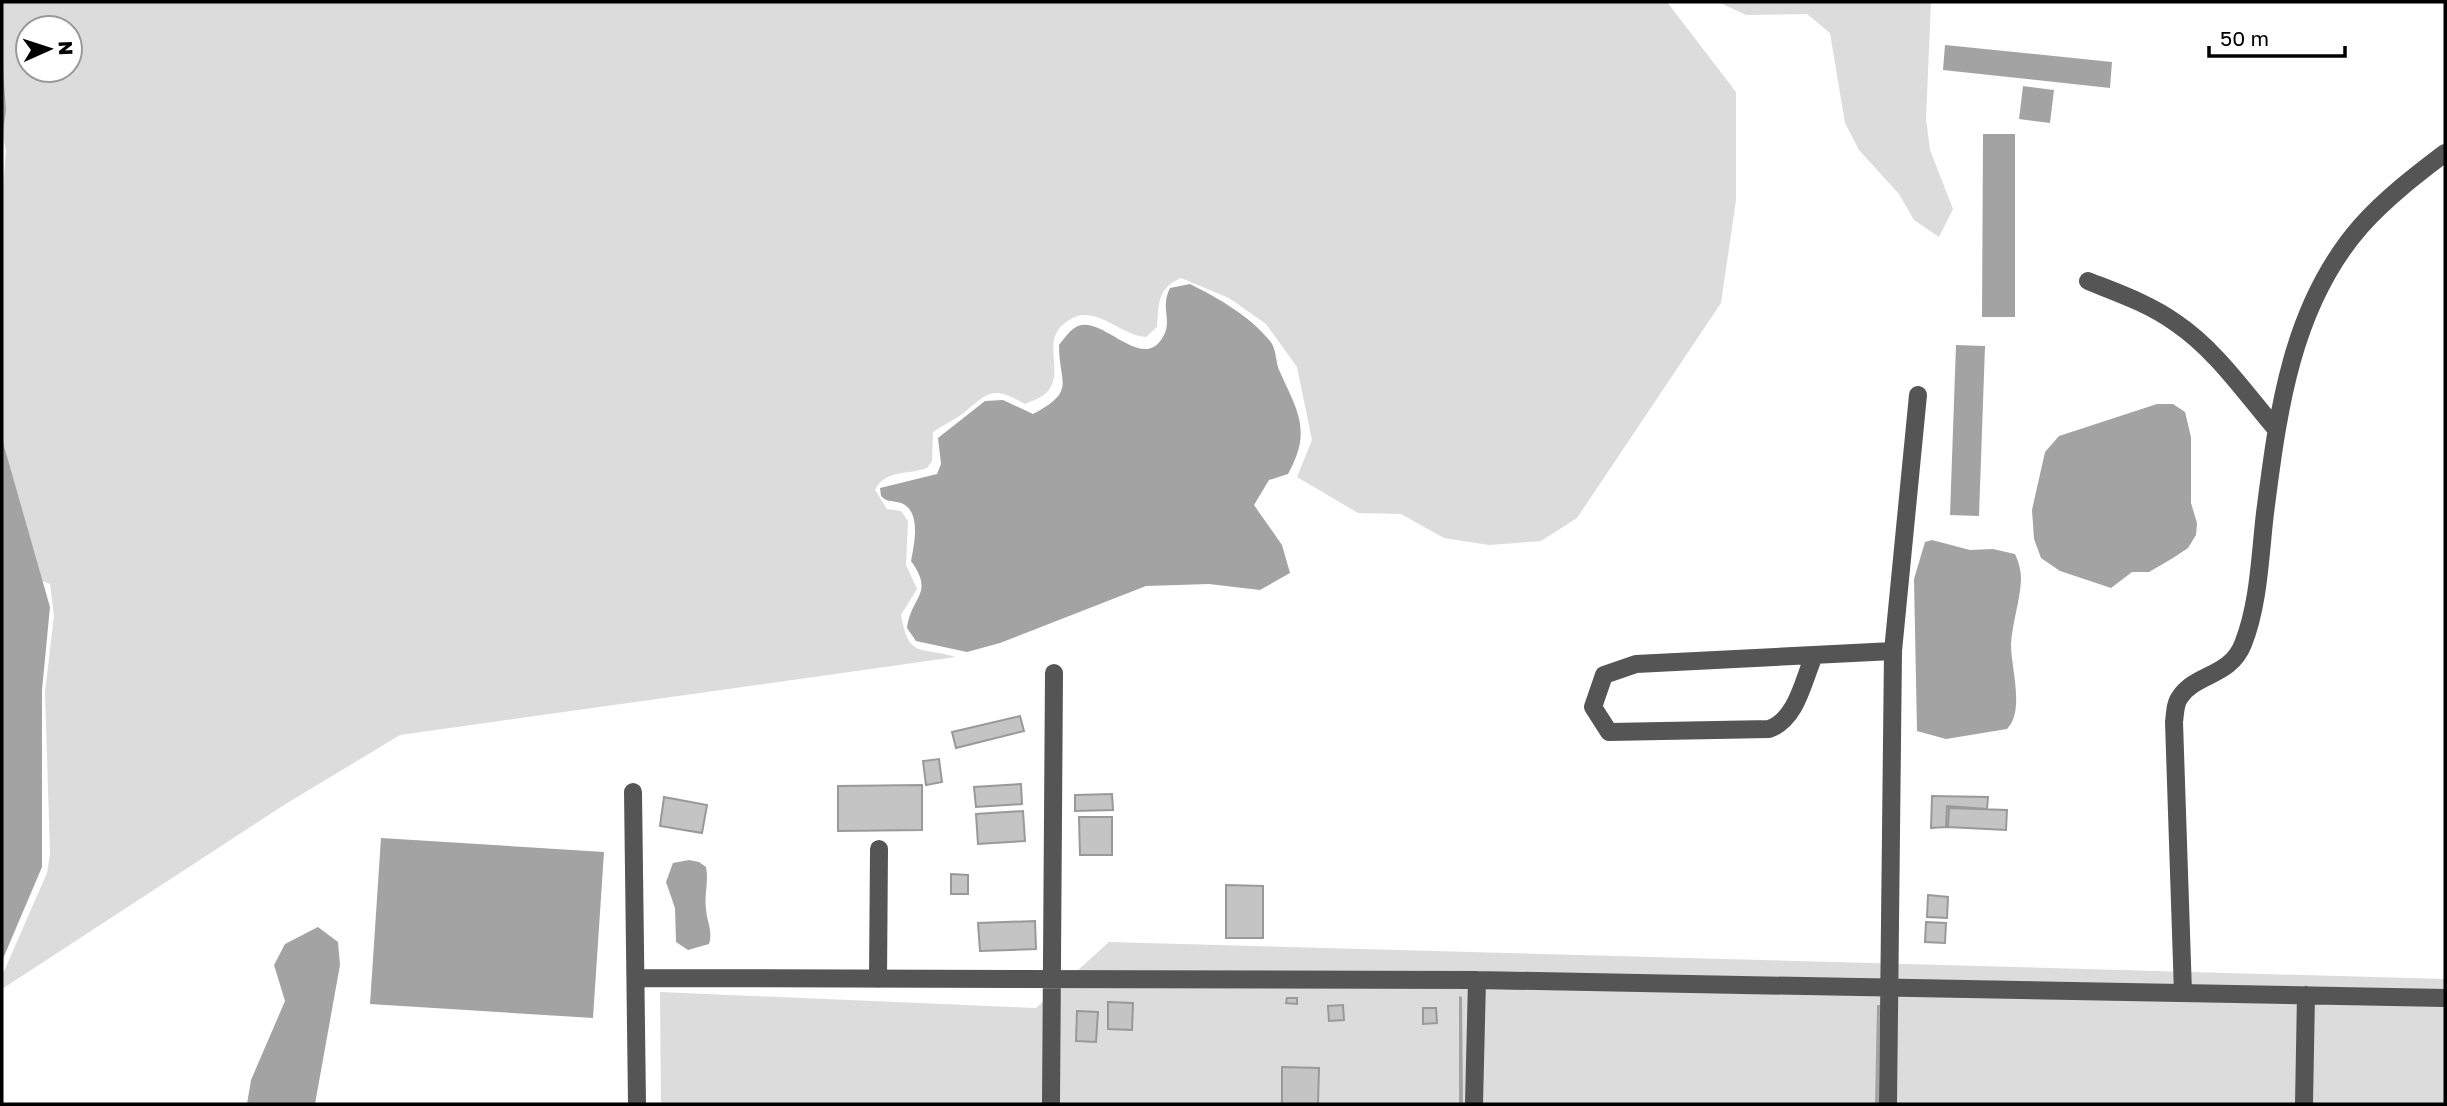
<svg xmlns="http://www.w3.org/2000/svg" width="2447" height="1106" font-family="'Golos Text',sans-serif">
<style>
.green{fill:#dcdcdc;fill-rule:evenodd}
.water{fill:#a3a3a3}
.building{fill:#c4c4c4;stroke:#999;stroke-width:2}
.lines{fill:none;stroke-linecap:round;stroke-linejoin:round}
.minor{stroke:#555;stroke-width:18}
</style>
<rect width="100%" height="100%" fill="#fff"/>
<!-- green -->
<path class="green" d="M2 2H1667L1736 92V200L1721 303 1577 518 1541 541 1489 545 1444 538 1401 514 1358 513 1297 477 1312 440 1297 367 1266 324 1229 298 1181 278C1157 288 1159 304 1157 327L1146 337C1122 336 1095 304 1071 319 1037 338 1066 368 1048 391 1043 397 1032 401 1025 404 995 387 990 390 966 411 957 419 944 424 933 432L932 461 927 468C909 475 885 469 875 490L887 509 901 511 908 521 906 565 917 589 901 615C909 659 919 646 956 657L400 735 284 805 2 989V976L47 873 50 854 45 692 54 616 50 584 42 581 2 505V204L6 150 2 134ZM28 28H70V70H28Z
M1718 2H1931L1926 119 1930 150 1953 209 1939 237 1914 220 1899 194 1859 150 1845 123 1830 33 1807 14 1746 15Z
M1109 942 2445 979V1104H661L660 992 1036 1008Z"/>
<!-- water -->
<path class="water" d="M1945 45 2112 62 2110 88 1943 70Z
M2 55 6 110 2 139Z
M2023 86 2054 90 2050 123 2019 119Z
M1983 134H2015V317H1982Z
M1190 284C1218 298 1250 316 1270 341 1277 349 1275 363 1280 372 1298 412 1312 431 1288 474L1269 480 1254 505 1282 545 1290 573 1260 590 1209 584 1146 586 1000 643 967 652 916 641 907 628C911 596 935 594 911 561 914 545 922 511 901 503 892 500 888 503 881 496L880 488 937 474 941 464 938 438 985 401 1003 400 1033 414C1077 390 1059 385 1059 345 1064 339 1070 329 1078 326 1104 316 1144 375 1164 335 1172 319 1160 308 1170 288Z
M1956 345 1985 346 1979 516 1950 515Z
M2157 404H2173L2185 412 2191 437V503L2197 523 2196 535 2188 548 2173 558 2149 572H2132L2111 588 2060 571 2041 558 2034 539 2032 510 2045 452 2059 436Z
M2 439 50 607 42 690V867L2 961Z
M1932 540 1970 550 1993 549 2015 554C2019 563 2021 570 2021 580 2020 602 2012 623 2011 645 2011 668 2025 711 2007 729L1946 739 1917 731 1914 579 1925 542Z
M381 838 604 852 593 1018 370 1004Z
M689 860 699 862 706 867C709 882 704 895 706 909 707 923 713 930 709 944L688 950 676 942 675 908 666 882 673 863Z
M318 927 338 942 340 965 315 1104H247L251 1080 285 1001 274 965 285 944Z
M1459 996 1462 997 1463 1104H1459Z
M1877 1005H1880L1879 1104H1875Z"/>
<!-- building -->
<path class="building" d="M1020 716 1024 731 956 748 952 732Z
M939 759 942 782 926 785 923 761Z
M1021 784 1022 804 976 807 974 787Z
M922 785V830L838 831V786Z
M1112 794 1113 810 1075 811V795Z
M1932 796 1988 797 1987 809 1947 806 1946 827 1931 828Z
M664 797 707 805 702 833 660 826Z
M1949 808 2007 810 2006 830 1948 827Z
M1023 811 1025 841 978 844 976 814Z
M1079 817H1112V855H1080Z
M951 874 968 875V894H951Z
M1226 885 1263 886V938H1226Z
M1928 895 1948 897 1947 918 1927 917Z
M1035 921 1036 949 980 951 978 923Z
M1926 922 1946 923 1945 943 1925 942Z
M1287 998H1297V1004L1286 1003Z
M1108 1002 1133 1003 1132 1030 1108 1029Z
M1343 1005 1344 1020 1329 1021 1328 1006Z
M1423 1008H1436L1437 1023 1423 1024Z
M1077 1011 1098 1012 1096 1042 1076 1041Z
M1282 1067 1319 1068 1318 1104H1282Z"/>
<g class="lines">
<!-- minor -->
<path class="minor" d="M2088 281C2118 293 2150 304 2176 323 2216 350 2245 393 2276 429
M1813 658C1803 682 1796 720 1769 729L1609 732 1593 707 1604 675 1636 664 1893 651
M633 792 637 1104
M638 978 1477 980 2445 998
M878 979 879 849
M2183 993 2174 722C2175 715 2175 703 2180 697 2196 673 2230 677 2243 644 2259 604 2260 555 2265 513 2278 412 2291 306 2361 226 2386 198 2416 175 2445 153
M1051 1104 1054 673
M1474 1104 1477 980
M1888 1104 1893 651 1918 395
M2304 1104 2306 995"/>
</g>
<!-- border -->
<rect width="2447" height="1106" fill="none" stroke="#000000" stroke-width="7"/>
<!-- north arrow -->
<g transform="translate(49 49) rotate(87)"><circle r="33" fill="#ffffff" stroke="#999999" stroke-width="2"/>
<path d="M0-5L12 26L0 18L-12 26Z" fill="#000000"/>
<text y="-10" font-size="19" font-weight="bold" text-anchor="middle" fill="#000000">N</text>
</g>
<!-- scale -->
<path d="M2209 46v10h136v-10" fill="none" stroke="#000000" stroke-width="3.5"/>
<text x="2220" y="46" font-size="21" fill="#000000" stroke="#ffffff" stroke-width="5" paint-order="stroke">50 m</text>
</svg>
